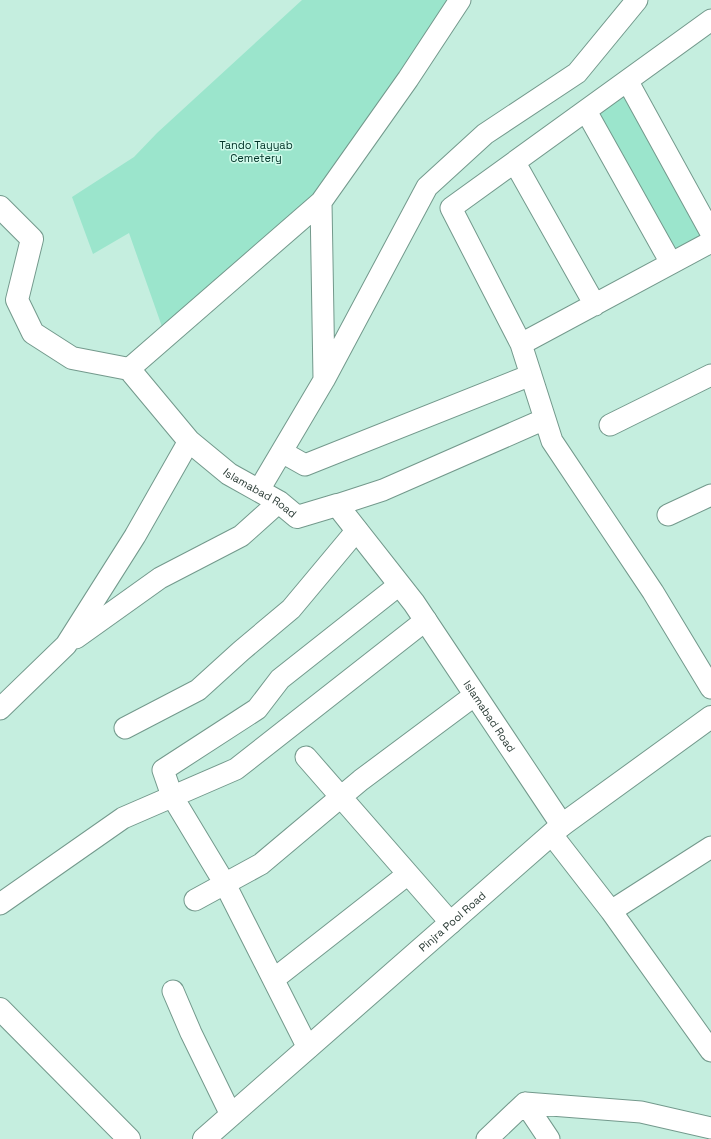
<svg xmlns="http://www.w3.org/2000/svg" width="711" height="1139" font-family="'Space Grotesk',sans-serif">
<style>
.green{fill:#9be5cc}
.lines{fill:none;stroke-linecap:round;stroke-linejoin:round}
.street-casing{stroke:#73998c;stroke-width:23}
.secondary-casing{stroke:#73998c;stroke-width:24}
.street{stroke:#fff;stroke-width:21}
.secondary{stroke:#fff;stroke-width:22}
.labels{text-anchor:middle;stroke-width:3;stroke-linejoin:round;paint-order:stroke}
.park-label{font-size:11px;fill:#003327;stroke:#d2fbec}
.street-label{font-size:11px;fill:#2b3c36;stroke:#d2fbec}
</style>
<rect width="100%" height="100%" fill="#c5eedf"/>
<!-- green -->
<path class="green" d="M302 0H459L321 202 166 338 129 233 93 254 72 197 134 157 157 133Z
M628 82 711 233 671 263 586 111Z"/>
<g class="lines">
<defs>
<path id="street" d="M628 82 711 233
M586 111 671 263
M515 163 595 305
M711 242 521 344 552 441 653 592 711 688
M521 344 451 208 711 20
M129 369 321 202
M324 378 321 202 408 79 460 0
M610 425 711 375
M282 452 305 465 531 375
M259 490 324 380 427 187 485 134 577 73 637 0
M337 505 383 490 545 419
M668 515 711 495
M76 638 160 578 241 536 279 502
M0 709 66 645 135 536 189 441
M125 728 198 690 241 651 291 609 357 530
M306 757 451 923
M552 835 611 911 711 1051
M195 900 261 864 361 780 475 695
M0 904 123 818 236 769 426 620
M611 911 711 847
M274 979 408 874
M173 991 191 1033 231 1115
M308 1048 225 884 172 796 163 770 257 709 280 679 399 585
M525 1103 549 1139
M487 1139 525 1103 641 1112 711 1128"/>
<g id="secondary">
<path id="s1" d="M0 207 32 239 17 300 33 333 72 358 129 369 189 441 229 474 279 502 297 517 337 505 414 603 562 825"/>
<path d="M0 1009 129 1139"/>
<path id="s2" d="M204 1139 562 825 711 717"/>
</g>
</defs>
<!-- street casing -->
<use href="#street" class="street-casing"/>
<!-- secondary casing -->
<use href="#secondary" class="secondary-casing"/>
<!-- street -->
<use href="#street" class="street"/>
<!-- secondary -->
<use href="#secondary" class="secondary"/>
</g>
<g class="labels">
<!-- park labels -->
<g class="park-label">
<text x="256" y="149">Tando Tayyab<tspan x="256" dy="13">Cemetery</tspan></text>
</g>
<!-- street labels -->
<g class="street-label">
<text dy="4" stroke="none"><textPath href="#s1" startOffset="431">Islamabad Road</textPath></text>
<text dy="4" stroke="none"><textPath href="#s1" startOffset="778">Islamabad Road</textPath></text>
<text dy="4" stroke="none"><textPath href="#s2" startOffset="330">Pinjra Pool Road</textPath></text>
</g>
</g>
</svg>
